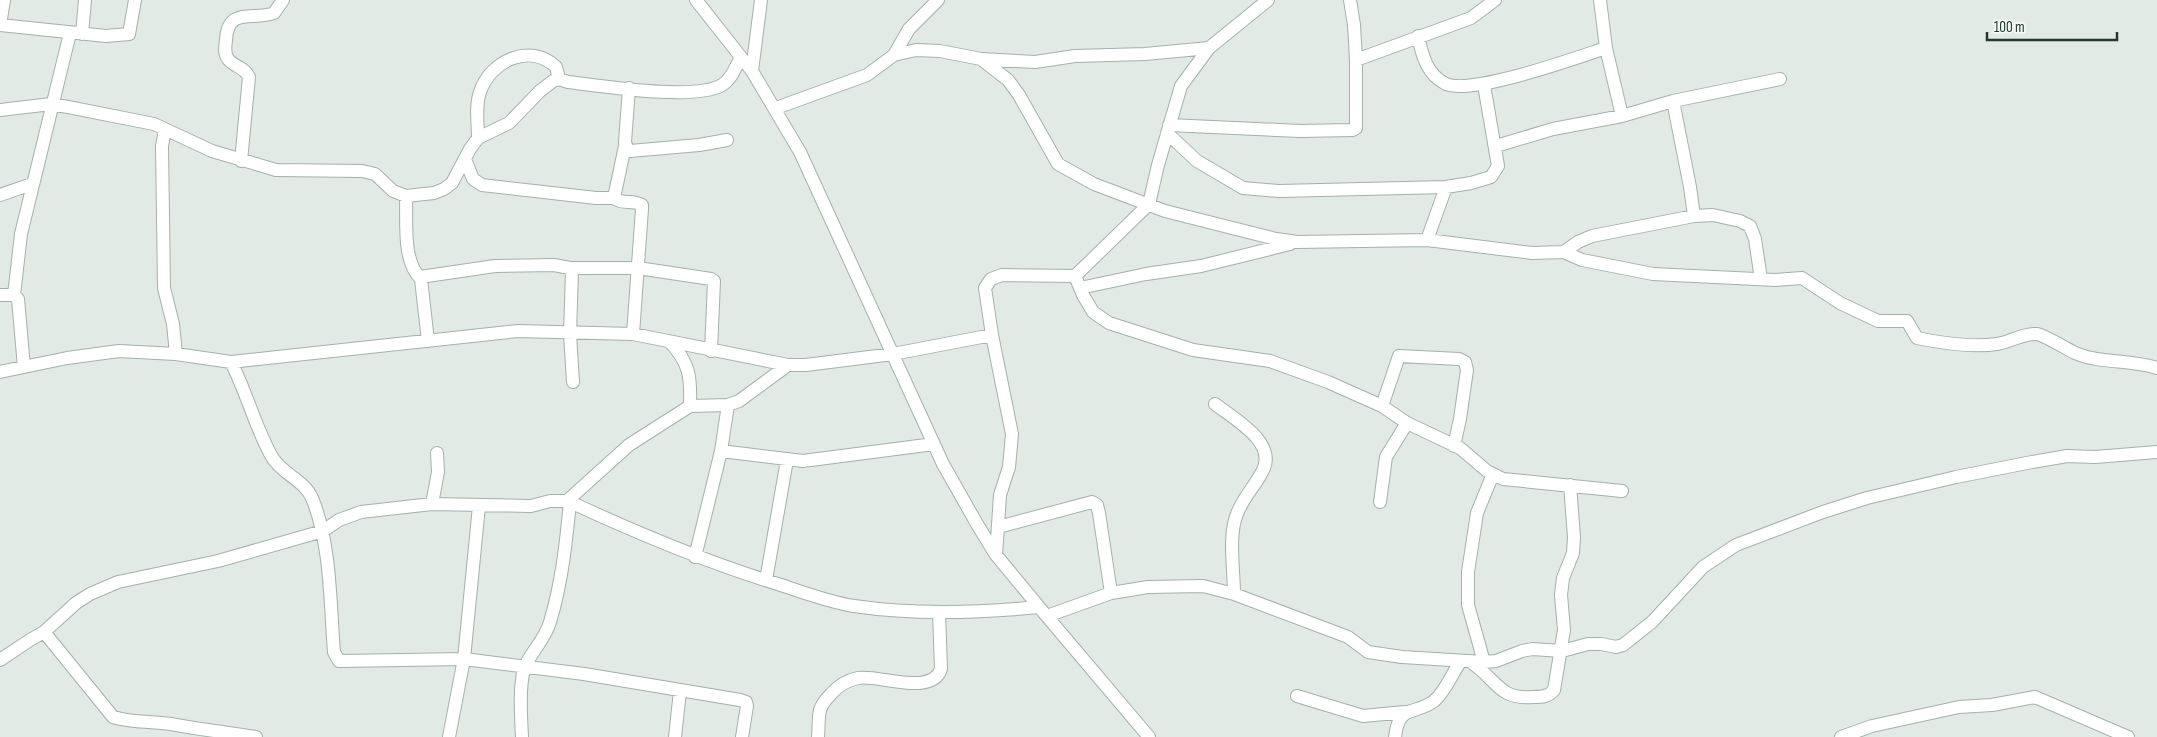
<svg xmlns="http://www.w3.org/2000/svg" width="2157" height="737" font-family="'Sofia Sans Condensed',sans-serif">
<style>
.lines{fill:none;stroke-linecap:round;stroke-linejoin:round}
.minor-casing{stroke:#a4b1a9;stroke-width:14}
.minor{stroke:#fff;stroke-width:12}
</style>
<rect width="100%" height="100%" fill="#e1eae4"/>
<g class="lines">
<defs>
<path id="minor" d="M4 0 0 25 106 36 129 34 135 0
M696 0 752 71 800 152 943 464 977 524 996 555 1039 607 1149 737
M1600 0 1606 48 1622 116
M82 34 85 0
M1418 36C1422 55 1427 75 1446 84 1473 95 1575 58 1606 48
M894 55 916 50 940 51 981 59 1035 62 1075 56 1145 54 1209 48 1268 0
M981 59 1008 80 1019 95 1058 164 1094 184 1165 211 1276 239 1297 242 1427 240 1532 253 1564 252 1582 260 1653 274 1776 280 1802 278 1840 303 1878 321H1907L1917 338C1942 343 1972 348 1997 344 2010 342 2023 333 2037 334 2044 335 2067 349 2075 353 2101 364 2130 359 2157 368
M1356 60 1471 18 1495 0
M752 71 761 0
M629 88 625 142 627 149 630 151 699 145 727 140
M1673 101 1690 187 1694 216
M776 108 867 75 894 55 909 29 938 0
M0 110 51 104 68 107 154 124 212 151 276 170 362 171 375 174 393 191 406 196 434 193 444 189 452 183 470 149 478 138 509 123 540 91 553 81 559 79 568 82C603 86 694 101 722 85 732 79 736 66 741 57
M1169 125 1300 131 1353 130 1356 128V60L1354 25 1350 0
M165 130 162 146 164 288 173 324 176 354
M1167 133 1197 161 1243 188 1279 191 1446 187 1471 183 1491 177 1498 166 1484 85
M478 138C478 124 475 106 480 92 490 61 530 42 556 67L559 79
M625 146 614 198C622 205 633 199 642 205V209L633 334
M1496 146 1553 129 1622 116 1673 101 1780 79
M465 159 473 179 482 185 596 198H614
M241 161 249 77C245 67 234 67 228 59 224 54 225 47 226 40 228 6 253 21 274 13L283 0
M0 195 32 184
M406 196C407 222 402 261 421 279L428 341
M1427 240 1446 187
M1564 252 1578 242 1592 236 1694 216 1713 215 1740 221 1750 226 1755 239 1761 279
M570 268 572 271 570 334 573 382
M1075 276 1149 204 1158 165 1181 86 1209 48
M420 277 495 266 554 265 570 268H638L711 279 714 281 711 351
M1080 288 1146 274 1201 266 1290 244
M0 295H14L18 299 24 367
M14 295 21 234 70 33
M992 335 1012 434 1009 467 1000 495 996 555
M669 341C690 363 691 377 690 406
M231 362C247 393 255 427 272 457 282 474 304 480 312 498 331 544 330 603 334 652L339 661 464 659 584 674 740 700 746 702 747 706 742 737
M0 372 67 358 119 351 176 354 231 362 518 331 633 334 788 365H806L893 354 992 335 985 288 991 279 1002 275 1075 276 1083 295 1093 312 1109 323 1193 350 1270 361 1328 382 1382 406 1407 423 1460 448 1487 471 1503 479 1622 491
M1215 404C1234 419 1279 443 1262 472 1255 486 1242 499 1237 514 1228 535 1234 571 1234 594
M1382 406 1399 356 1459 359 1465 362 1467 370 1460 419 1454 446
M721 451 803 461 934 444
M570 502C639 534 708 563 781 585 805 593 829 602 854 606 915 615 978 613 1039 607
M1380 502 1386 457 1407 423
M432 504 438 472 437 453
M998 527 1092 502 1097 505 1099 513 1111 593
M695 557 721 451 728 405
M766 580 787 460
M1047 616 1111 593 1148 587 1203 586 1234 594 1348 637 1368 652 1402 657 1484 662 1496 661 1522 651 1532 649 1562 651 1588 644H1601L1616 647 1623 645 1652 622 1703 567 1736 545 1823 512 1867 498 1956 477 2032 462 2067 456 2095 457 2157 452
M44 632 113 717C132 723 151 721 171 724 199 729 227 733 256 737
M0 660 30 640 44 632 76 603 90 594 118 582 218 561 323 531 339 520 361 512 432 504 531 506 550 501H567L629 445 690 406 728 405 739 401 788 365
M1484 662 1468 605V572L1477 513 1493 474
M1472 663C1497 680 1499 700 1533 697 1542 697 1548 697 1554 690L1564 630 1561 595 1563 578 1573 553 1574 537 1570 485
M1297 696 1363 716 1405 712
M449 737 464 659 479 506
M522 737C521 716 519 688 524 669 529 654 545 640 550 622 562 582 566 543 570 502L567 501
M675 737 680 691
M818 737C819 728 818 718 820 710 822 704 827 698 831 694 838 686 848 680 858 678 878 674 932 697 941 669L939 612
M1395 737C1399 703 1414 716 1434 701 1445 692 1452 674 1460 662
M1841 737 1872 726 1959 707 1992 705 2035 697 2128 737"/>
</defs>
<!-- minor casing -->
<use href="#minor" class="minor-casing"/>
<!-- minor -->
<use href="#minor" class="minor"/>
</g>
<!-- scale -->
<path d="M1987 32v8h130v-8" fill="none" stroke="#23392d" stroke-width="2.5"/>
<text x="1994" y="32" font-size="15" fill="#23392d" stroke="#f1f7f2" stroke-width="4" paint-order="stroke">100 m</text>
</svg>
